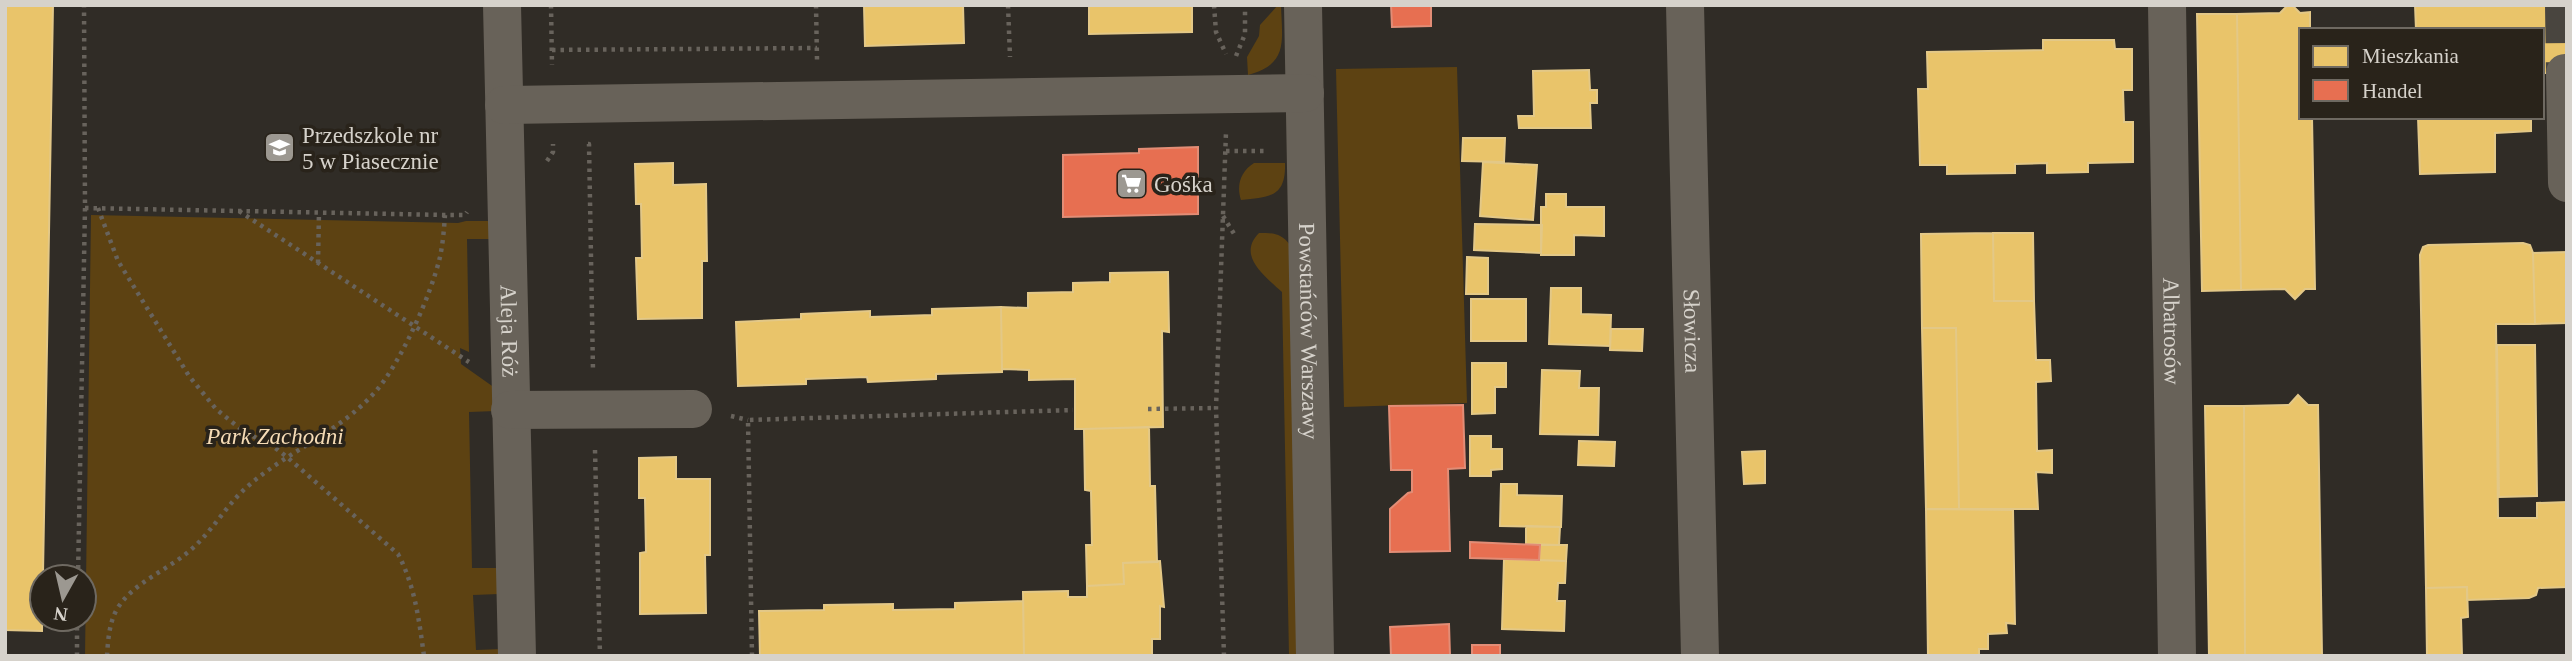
<svg xmlns="http://www.w3.org/2000/svg" width="2572" height="661" font-family="Georgia,serif">
<style>
.green{fill:#5d4212}
.homes{fill:#e9c46a;stroke:#e3c887;stroke-width:2}
.shops{fill:#e76f51;stroke:#e28d76;stroke-width:2}
.lines{fill:none;stroke-linecap:round;stroke-linejoin:round}
.street-tunnel{stroke:#49453f;stroke-width:38;stroke-dasharray:38 19;stroke-linecap:butt}
.path{stroke:#68635c;stroke-width:4.5;stroke-dasharray:3.5 5;stroke-linecap:butt}
.street{stroke:#686259;stroke-width:38}
.labels{text-anchor:middle;stroke-width:7;stroke-linejoin:round;paint-order:stroke}
.poi-label{font-size:23px;fill:#d6d2cb;stroke:#29231a;text-anchor:start}
.street-label{font-size:23px;fill:#d6d2cb;stroke:#29231a}
.park-label{font-size:23px;font-style:italic;fill:#f6dcb6;stroke:#29231a}
</style>
<rect width="100%" height="100%" fill="#302c26"/>
<!-- green -->
<path class="green" d="M1278 5H1281C1282 41 1289 64 1248 75L1247 57 1259 36 1260 25Z
M1457 67 1467 403 1344 407 1336 69Z
M1254 163H1285C1286 197 1270 197 1241 200 1236 185 1241 171 1254 163Z
M91 215 458 223 466 221H492L493 239H467L469 352 460 348 461 364 495 388 496 411 469 412 472 568H499V594L473 595 476 650 502 649V656H85Z
M1259 233C1274 233 1281 233 1290 245L1297 656H1289L1282 292C1266 277 1236 256 1259 233Z"/>
<!-- homes -->
<path class="homes" d="M5 5H53L42 631 5 630Z
M864 5H963L964 43 865 46Z
M1089 5H1192V32L1089 34Z
M2288 5H2292L2300 13 2310 12V30H2301V117H2312L2315 289H2305L2295 299 2285 289 2241 290 2237 14 2280 13Z
M2415 5H2567V73H2542V30H2416Z
M2197 14H2237L2241 290 2202 291Z
M2043 40H2114L2115 49H2132V90H2123L2124 122H2133V162L2088 163V172L2047 173V163L2015 164V173L1947 174V165H1920L1918 89H1928L1927 52 2043 50Z
M1589 70 1590 90H1597V103H1590L1591 128H1519L1518 116H1534L1533 71Z
M2418 117H2531V131L2495 133V172L2420 174Z
M1463 138H1505L1504 162 1462 161Z
M1483 162 1537 165 1533 220 1480 216Z
M673 163V185L706 184 707 261H702V318L638 319 636 258H642L641 204H636L635 164Z
M1546 194H1566V207H1604V236L1574 235V255H1541V207H1546Z
M1475 224 1542 225 1541 253 1474 250Z
M1993 233 1994 301H2034L2036 360H2050L2051 381 2036 382 2037 451 2052 450V473L2036 472 2038 509H1959L1956 328H1922L1921 234Z
M1993 233H2033L2034 301H1994Z
M2523 243 2530 245 2533 253 2535 324H2496L2498 518H2537V503L2567 502V587L2538 588 2536 595 2529 598 2467 600V587L2426 588 2420 255 2423 247 2428 245Z
M2567 252V323L2535 324 2533 253Z
M1467 257 1488 258V294H1466Z
M1168 272 1169 332 1162 331 1163 427 1075 429V379L1029 380V370L1002 369 1001 307 1028 308V293L1073 292V283L1110 282V273Z
M1551 288H1581V314L1611 315 1610 346 1549 344Z
M1471 299H1526V341H1471Z
M1001 307 1002 372 936 374V379L868 382 867 377 806 379V384L738 386 736 322 801 319V314L870 311V317L932 315V309Z
M1922 328H1956L1959 509H1926Z
M1611 329H1643L1642 351 1610 350Z
M2497 345H2535L2537 496 2499 497Z
M1472 363H1506V387H1495V413L1472 414Z
M1542 370 1580 371 1579 388H1599L1598 435 1540 434Z
M2298 395 2308 405H2318L2322 656H2245L2244 406 2289 405Z
M2205 406H2244L2245 656H2209Z
M1149 427 1150 486H1155L1157 562 1123 563 1124 584 1087 586 1086 545H1092L1091 491 1085 490 1084 429Z
M1470 436H1491V449H1502V469L1491 470V476H1470Z
M1579 441 1615 442 1614 466 1578 465Z
M1765 451V483L1744 484 1742 452Z
M676 457V479H710V555H705L706 613 640 614V553L646 552 645 498H639V458Z
M1501 484H1517V495L1562 496 1561 527 1500 526Z
M1926 509 2013 510 2015 624 2006 623 2007 633 1988 634V649H1979V656H1928Z
M1526 526 1560 527 1559 545 1526 544Z
M1540 545H1567L1566 561 1539 560Z
M1504 559 1566 561 1565 583H1558L1557 601H1565L1564 631 1502 629Z
M1160 561 1164 607 1160 606V639H1152V656H1024L1023 592 1068 591V597H1087V586L1124 584 1123 563Z
M2467 587 2468 617 2461 618 2462 656H2427L2426 588Z
M1023 601 1024 656H760L759 611 824 610V605L893 604V610L955 609V603Z"/>
<!-- shops -->
<path class="shops" d="M1391 5H1431V26L1392 27Z
M1198 147V214L1063 217V155L1139 153V149Z
M1463 405 1465 468 1448 469 1450 551 1390 552V509L1408 493 1412 492V470H1391L1389 406Z
M1470 542 1540 545 1539 560 1470 558Z
M1449 624 1450 656H1391L1390 627Z
M1472 645H1500V656H1472Z"/>
<g class="lines">
<!-- street-tunnel -->
<path class="street-tunnel" d="M2564 5 2565 73"/>
<!-- path -->
<path class="path" d="M551 5 552 65
M816 5 817 60
M1008 5 1010 57
M1214 5 1216 32 1226 54
M552 50 817 48
M1236 56 1245 34V5
M588 144H589L593 371
M1226 151H1268
M547 161 553 152V144
M85 208 445 215H465L467 212
M98 208 118 261 189 376 216 409 243 431 274 447 287 457 398 554C415 586 419 620 424 656
M239 211 469 362
M1223 216 1236 237
M318 263 319 212
M1148 409 1216 408
M731 416 748 420
M595 450 600 656
M78 577 85 208 84 5
M77 656V619
M107 656C108 641 109 623 117 609 132 584 165 571 187 553 211 534 225 506 248 486 288 451 340 432 376 391 401 362 431 295 440 257 443 243 444 229 445 215
M752 656 748 420 1073 410
M1224 656 1216 408 1226 132"/>
<!-- street -->
<g class="street">
<path id="s1" d="M502 5 517 656"/>
<path id="s2" d="M1303 5 1315 656"/>
<path id="s3" d="M1685 5 1700 656"/>
<path id="s4" d="M2167 5 2177 656"/>
<path d="M2565 73 2567 183"/>
<path d="M504 105 1305 93"/>
<path d="M510 410 693 409"/>
</g>
</g>
<!-- icons -->
<defs>
<symbol id="school-square" viewBox="-11 -11 22 22"><rect x="-9" y="-9" width="18" height="18" rx="4" fill="#9c9891" stroke="#29231a"/><path d="M0-5L7-2L0 1L-7-2ZM-4 1L0 2.5L4 1V4Q0 6-4 4Z" fill="#fff"/></symbol>
<symbol id="supermarket-square" viewBox="-11 -11 22 22"><rect x="-9" y="-9" width="18" height="18" rx="4" fill="#9c9891" stroke="#29231a"/><path d="M-6-5.5h2.5l.6 2H6L4.5 2H-2.5L-4.4-4H-6ZM-1.5 3.2a1.3 1.3 0 1 0 .1 0ZM3 3.2a1.3 1.3 0 1 0 .1 0Z" fill="#fff"/></symbol>
</defs>
<g fill-rule="evenodd">
<use href="#school-square" x="262" y="130" width="35" height="35"/>
<use href="#supermarket-square" x="1114" y="166" width="35" height="35"/>
</g>
<g class="labels">
<!-- poi labels -->
<g class="poi-label">
<text x="302" y="143">Przedszkole nr<tspan x="302" dy="26">5 w Piasecznie</tspan></text>
<text x="1154" y="192">Gośka</text>
</g>
<!-- street labels -->
<g class="street-label">
<text dy="8" stroke="none"><textPath href="#s3" startOffset="326">Słowicza</textPath></text>
<text dy="8" stroke="none"><textPath href="#s4" startOffset="326">Albatrosów</textPath></text>
<text dy="8" stroke="none"><textPath href="#s1" startOffset="326">Aleja Róż</textPath></text>
<text dy="8" stroke="none"><textPath href="#s2" startOffset="326">Powstańców Warszawy</textPath></text>
</g>
<!-- park labels -->
<g class="park-label">
<text x="275" y="444">Park Zachodni</text>
</g>
</g>
<!-- border -->
<rect width="2572" height="661" fill="none" stroke="#d6d2cb" stroke-width="14"/>
<!-- legend -->
<rect x="2299" y="28" width="245" height="91" fill="#29231a" stroke="#6e6961" stroke-width="2"/>
<rect x="2313" y="46" width="35" height="21" fill="#e9c46a" stroke="#6e6961" stroke-width="2"/>
<text x="2362" y="63" font-size="21" fill="#d6d2cb">Mieszkania</text>
<rect x="2313" y="80" width="35" height="21" fill="#e76f51" stroke="#6e6961" stroke-width="2"/>
<text x="2362" y="98" font-size="21" fill="#d6d2cb">Handel</text>
<!-- north arrow -->
<g transform="translate(63 598) rotate(188)"><circle r="33" fill="#29231a" stroke="#6e6961" stroke-width="2"/>
<path d="M0-5L12 26L0 18L-12 26Z" fill="#9c9891"/>
<text y="-10" font-size="19" font-weight="bold" text-anchor="middle" fill="#d6d2cb">N</text>
</g>
</svg>
